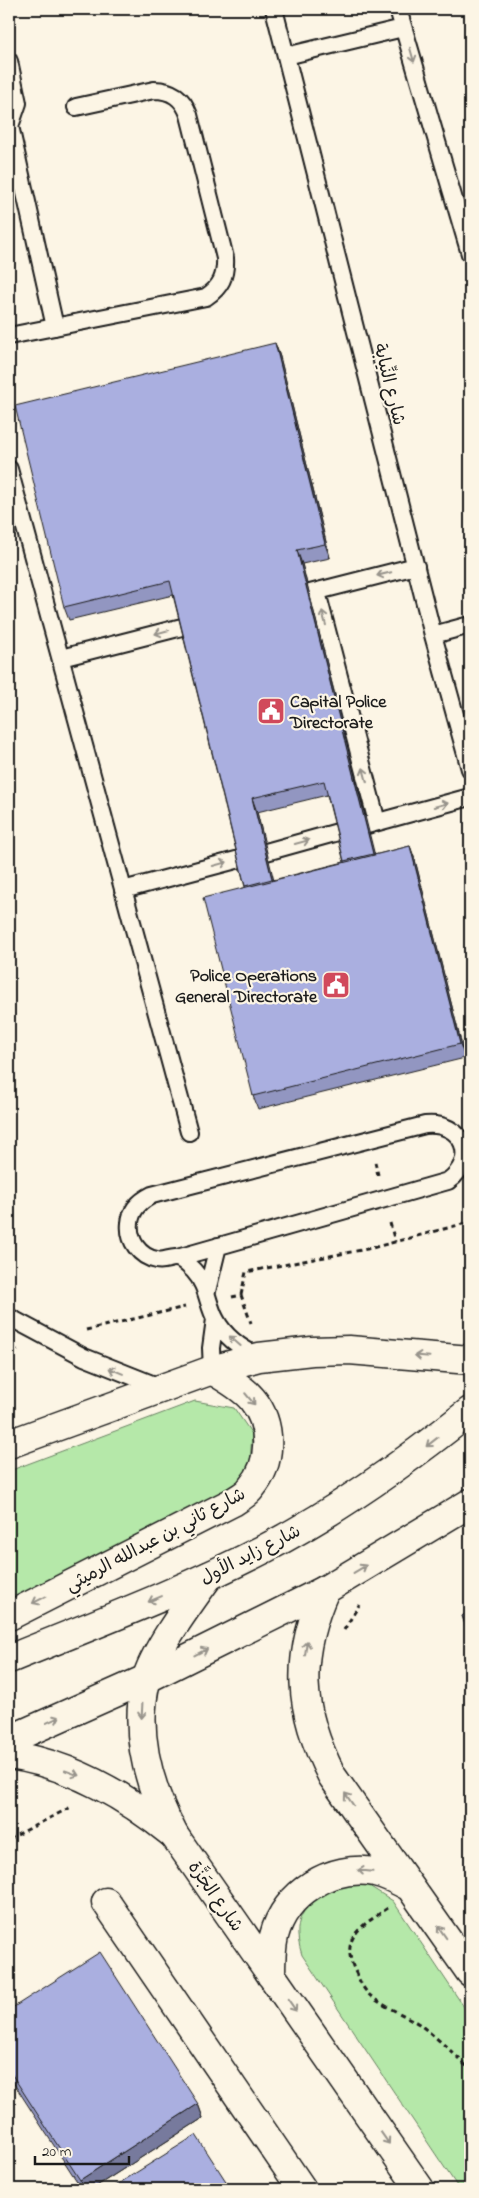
<svg xmlns="http://www.w3.org/2000/svg" width="479" height="2198" font-family="'Indie Flower','Playpen Sans Arabic',sans-serif">
<style>
.park{fill:#b5e8a9;stroke:#688262}
.lines{fill:none;stroke-linecap:round;stroke-linejoin:round}
.service-casing{stroke:#1c1c1c;stroke-width:20}
.minor-casing{stroke:#1c1c1c;stroke-width:31}
.tertiary-casing{stroke:#1c1c1c;stroke-width:31}
.secondary-casing{stroke:#1c1c1c;stroke-width:31}
.path{stroke:#1c1c1c;stroke-width:3;stroke-dasharray:5 4;stroke-linecap:butt}
.service{stroke:#fcf5e5;stroke-width:16}
.minor{stroke:#fcf5e5;stroke-width:28}
.tertiary{stroke:#fcf5e5;stroke-width:28}
.secondary{stroke:#fcf5e5;stroke-width:28}
.wall{fill:#9296c1;stroke:#1c1c1c;fill-rule:evenodd}
.shaded-wall{fill:#777a9d;stroke:#1c1c1c}
.building{fill:#aaafe0;stroke:#1c1c1c}
.oneway{stroke:#97938b}
.labels{text-anchor:middle;stroke-width:4.5;stroke-linejoin:round;paint-order:stroke}
.street-label{font-size:18px;fill:#1c1c1c;stroke:#fcf5e5}
.poi-label{font-size:18px;font-weight:bold;fill:#1c1c1c;stroke:#fcf5e5;text-anchor:start}
</style>
<rect width="100%" height="100%" fill="#fcf5e5"/>
<filter id="ink" filterUnits="userSpaceOnUse"><feTurbulence type="fractalNoise" baseFrequency=".02" numOctaves="2"/><feDisplacementMap in="SourceGraphic" scale="10" xChannelSelector="R" yChannelSelector="G"/><feConvolveMatrix kernelMatrix="1 2 1 2 8 2 1 2 1" color-interpolation-filters="sRGB"/></filter>
<g filter="url(#ink)">
<!-- park -->
<path class="park" d="M195 1401 234 1408 252 1434 250 1464 234 1492 9 1601V1471Z
M338 1884H366L393 1901 470 2016V2189H459L302 1955C289 1914 308 1904 338 1884Z"/>
<g class="lines">
<defs>
<path id="service" d="M274 9 433 635 470 769
M398 9 470 254
M286 56 403 28
M9 61 18 103 10 126 55 327
M9 336 206 297C221 287 226 276 225 258L189 115C183 98 172 90 154 90L76 107
M9 469 189 1132
M317 592 377 822
M310 593 416 566
M433 635 470 625
M61 658 182 627
M367 825 470 797
M266 852 338 832
M123 890 240 859
M177 1258 448 1181C479 1159 463 1121 425 1125L152 1195C140 1201 131 1209 130 1223 128 1240 139 1257 157 1260 163 1262 169 1258 175 1258 182 1258 190 1267 194 1271 208 1286 207 1304 216 1320 225 1337 242 1349 259 1357
M207 1291 218 1246
M9 1317 84 1357 162 1388
M212 1370 211 1348 215 1319"/>
<path id="minor" d="M9 1444 212 1370 259 1357 312 1351 349 1350 470 1360
M9 1616 233 1502C239 1498 247 1494 251 1488 272 1464 273 1424 252 1399 242 1387 225 1378 212 1370
M106 1902 302 2189"/>
<path id="tertiary" d="M209 1576C191 1601 153 1652 146 1681 133 1734 150 1789 174 1835L420 2189
M325 1590C295 1657 298 1710 332 1776L470 1972
M271 1975C271 1962 271 1949 274 1936 285 1893 331 1864 375 1872 388 1875 399 1881 410 1887"/>
<path id="secondary" d="M9 1659C95 1624 183 1591 266 1548 339 1510 406 1462 470 1411
M9 1740 146 1679 325 1590 470 1503
M9 1755C71 1764 126 1796 174 1835"/>
</defs>
<!-- service casing -->
<use href="#service" class="service-casing"/>
<!-- minor casing -->
<use href="#minor" class="minor-casing"/>
<!-- tertiary casing -->
<use href="#tertiary" class="tertiary-casing"/>
<!-- secondary casing -->
<use href="#secondary" class="secondary-casing"/>
<!-- path -->
<path class="path" d="M375 1162 378 1175
M390 1223 395 1242
M241 1295 246 1272 372 1248 470 1222
M232 1297 241 1295 251 1323
M86 1330 185 1307
M9 1353 18 1350
M344 1630 359 1605
M9 1839 73 1806
M388 1908C362 1926 338 1937 356 1973 361 1984 365 1993 376 2000 389 2009 405 2015 419 2024 437 2038 455 2054 470 2070"/>
<!-- service -->
<use href="#service" class="service"/>
<!-- minor -->
<use href="#minor" class="minor"/>
<!-- tertiary -->
<use href="#tertiary" class="tertiary"/>
<!-- secondary -->
<use href="#secondary" class="secondary"/>
</g>
<!-- wall -->
<path class="wall" d="M275 343 280 357 330 558 302 564 374 855 410 846 415 860 465 1058 258 1109 253 1096 245 887 173 595 69 620 64 607ZM327 795 344 862 273 880 257 812Z
M470 1611V1634L466 1628 462 1616Z
M9 2010 198 2104 203 2118 92 2189H82L9 2076Z"/>
<!-- shaded-wall -->
<path class="shaded-wall" d="M275 343 280 357 330 558 325 544Z
M297 550 302 564 378 868 373 854Z
M252 798 257 812 277 893 272 879Z
M410 846 415 860 465 1058 460 1044Z
M198 2104 203 2118 92 2189H83L80 2180Z
M193 2185 194 2189H186Z"/>
<!-- building -->
<path class="building" d="M275 343 325 544 297 550 373 854 344 861 324 781 252 798 272 879 245 886 170 581 64 607 15 406Z
M470 405V416L468 406Z
M410 846 460 1044 253 1096 203 898Z
M470 1611V1628L462 1616Z
M100 1952 198 2104 80 2180 9 2070V2010Z
M196 2135 231 2189H195L193 2185 186 2189H110Z"/>
<!-- one-way arrows -->
<defs><path id="oneway-shaft" d="M-6 0H5M1.5-3L5.5 0L1.5 3" fill="none" stroke-width="1.6" stroke-linecap="round" stroke-linejoin="round" transform="scale(1.25)"/></defs>
<g class="oneway">
<use href="#oneway-shaft" transform="translate(412 55) rotate(74)"/>
<use href="#oneway-shaft" transform="translate(384 574) rotate(166)"/>
<use href="#oneway-shaft" transform="translate(324 618) rotate(-105)"/>
<use href="#oneway-shaft" transform="translate(162 632) rotate(165)"/>
<use href="#oneway-shaft" transform="translate(365 775) rotate(-105)"/>
<use href="#oneway-shaft" transform="translate(441 805) rotate(-15)"/>
<use href="#oneway-shaft" transform="translate(302 842) rotate(-15)"/>
<use href="#oneway-shaft" transform="translate(220 864) rotate(-15)"/>
<use href="#oneway-shaft" transform="translate(235 1341) rotate(-139)"/>
<use href="#oneway-shaft" transform="translate(422 1356) rotate(-175)"/>
<use href="#oneway-shaft" transform="translate(116 1371) rotate(-158)"/>
<use href="#oneway-shaft" transform="translate(250 1399) rotate(50)"/>
<use href="#oneway-shaft" transform="translate(432 1442) rotate(142)"/>
<use href="#oneway-shaft" transform="translate(360 1569) rotate(-31)"/>
<use href="#oneway-shaft" transform="translate(155 1599) rotate(157)"/>
<use href="#oneway-shaft" transform="translate(39 1600) rotate(153)"/>
<use href="#oneway-shaft" transform="translate(306 1648) rotate(-82)"/>
<use href="#oneway-shaft" transform="translate(201 1652) rotate(-27)"/>
<use href="#oneway-shaft" transform="translate(142 1711) rotate(93)"/>
<use href="#oneway-shaft" transform="translate(53 1720) rotate(-24)"/>
<use href="#oneway-shaft" transform="translate(72 1773) rotate(20)"/>
<use href="#oneway-shaft" transform="translate(349 1799) rotate(-125)"/>
<use href="#oneway-shaft" transform="translate(365 1871) rotate(-174)"/>
<use href="#oneway-shaft" transform="translate(442 1932) rotate(-125)"/>
<use href="#oneway-shaft" transform="translate(292 2005) rotate(55)"/>
<use href="#oneway-shaft" transform="translate(385 2138) rotate(55)"/>
</g>
</g>
<!-- icons -->
<defs>
<symbol id="civic-square" viewBox="-11 -11 22 22"><rect x="-9" y="-9" width="18" height="18" rx="4" fill="#d1495b" stroke="#fcf5e5"/><path d="M-.6-6.5H3V-4.5H.6V-3L4-1V1h2V6H-6V1h2V-1L-.6-3ZM-1.2 2.5V6h2.4V2.5Z" fill="#fff"/></symbol>
</defs>
<g fill-rule="evenodd">
<use href="#civic-square" x="255" y="695" width="32" height="32"/>
<use href="#civic-square" x="320" y="969" width="32" height="32"/>
</g>
<g class="labels">
<!-- street labels -->
<g class="street-label">
<text transform="translate(390 384) rotate(76)" y="6">شارع النِّيابة</text>
<text transform="translate(155 1539) rotate(-28)" y="6">شارع ثاني بن عبدالله الرميثي</text>
<text transform="translate(250 1554) rotate(-27)" y="6">شارع زايد الأول</text>
<text transform="translate(216 1896) rotate(55)" y="6">شارع الجَزَّة</text>
</g>
<!-- poi labels -->
<g class="poi-label">
<text x="290" y="707">Capital Police<tspan x="290" dy="21">Directorate</tspan></text>
<text x="317" y="981" text-anchor="end">Police Operations<tspan x="317" dy="21">General Directorate</tspan></text>
</g>
</g>
<!-- margin -->
<rect width="479" height="2198" fill="none" stroke="#fcf5e5" stroke-width="30"/>
<rect x="15" y="15" width="449" height="2168" fill="none" stroke="#1c1c1c" stroke-width="2" filter="url(#ink)"/>
<!-- scale -->
<path d="M35 2156v8h94v-8" fill="none" stroke="#1c1c1c" stroke-width="2.5"/>
<text x="42" y="2156" font-size="15" fill="#1c1c1c" stroke="#fcf5e5" stroke-width="4" paint-order="stroke">20 m</text>
</svg>
